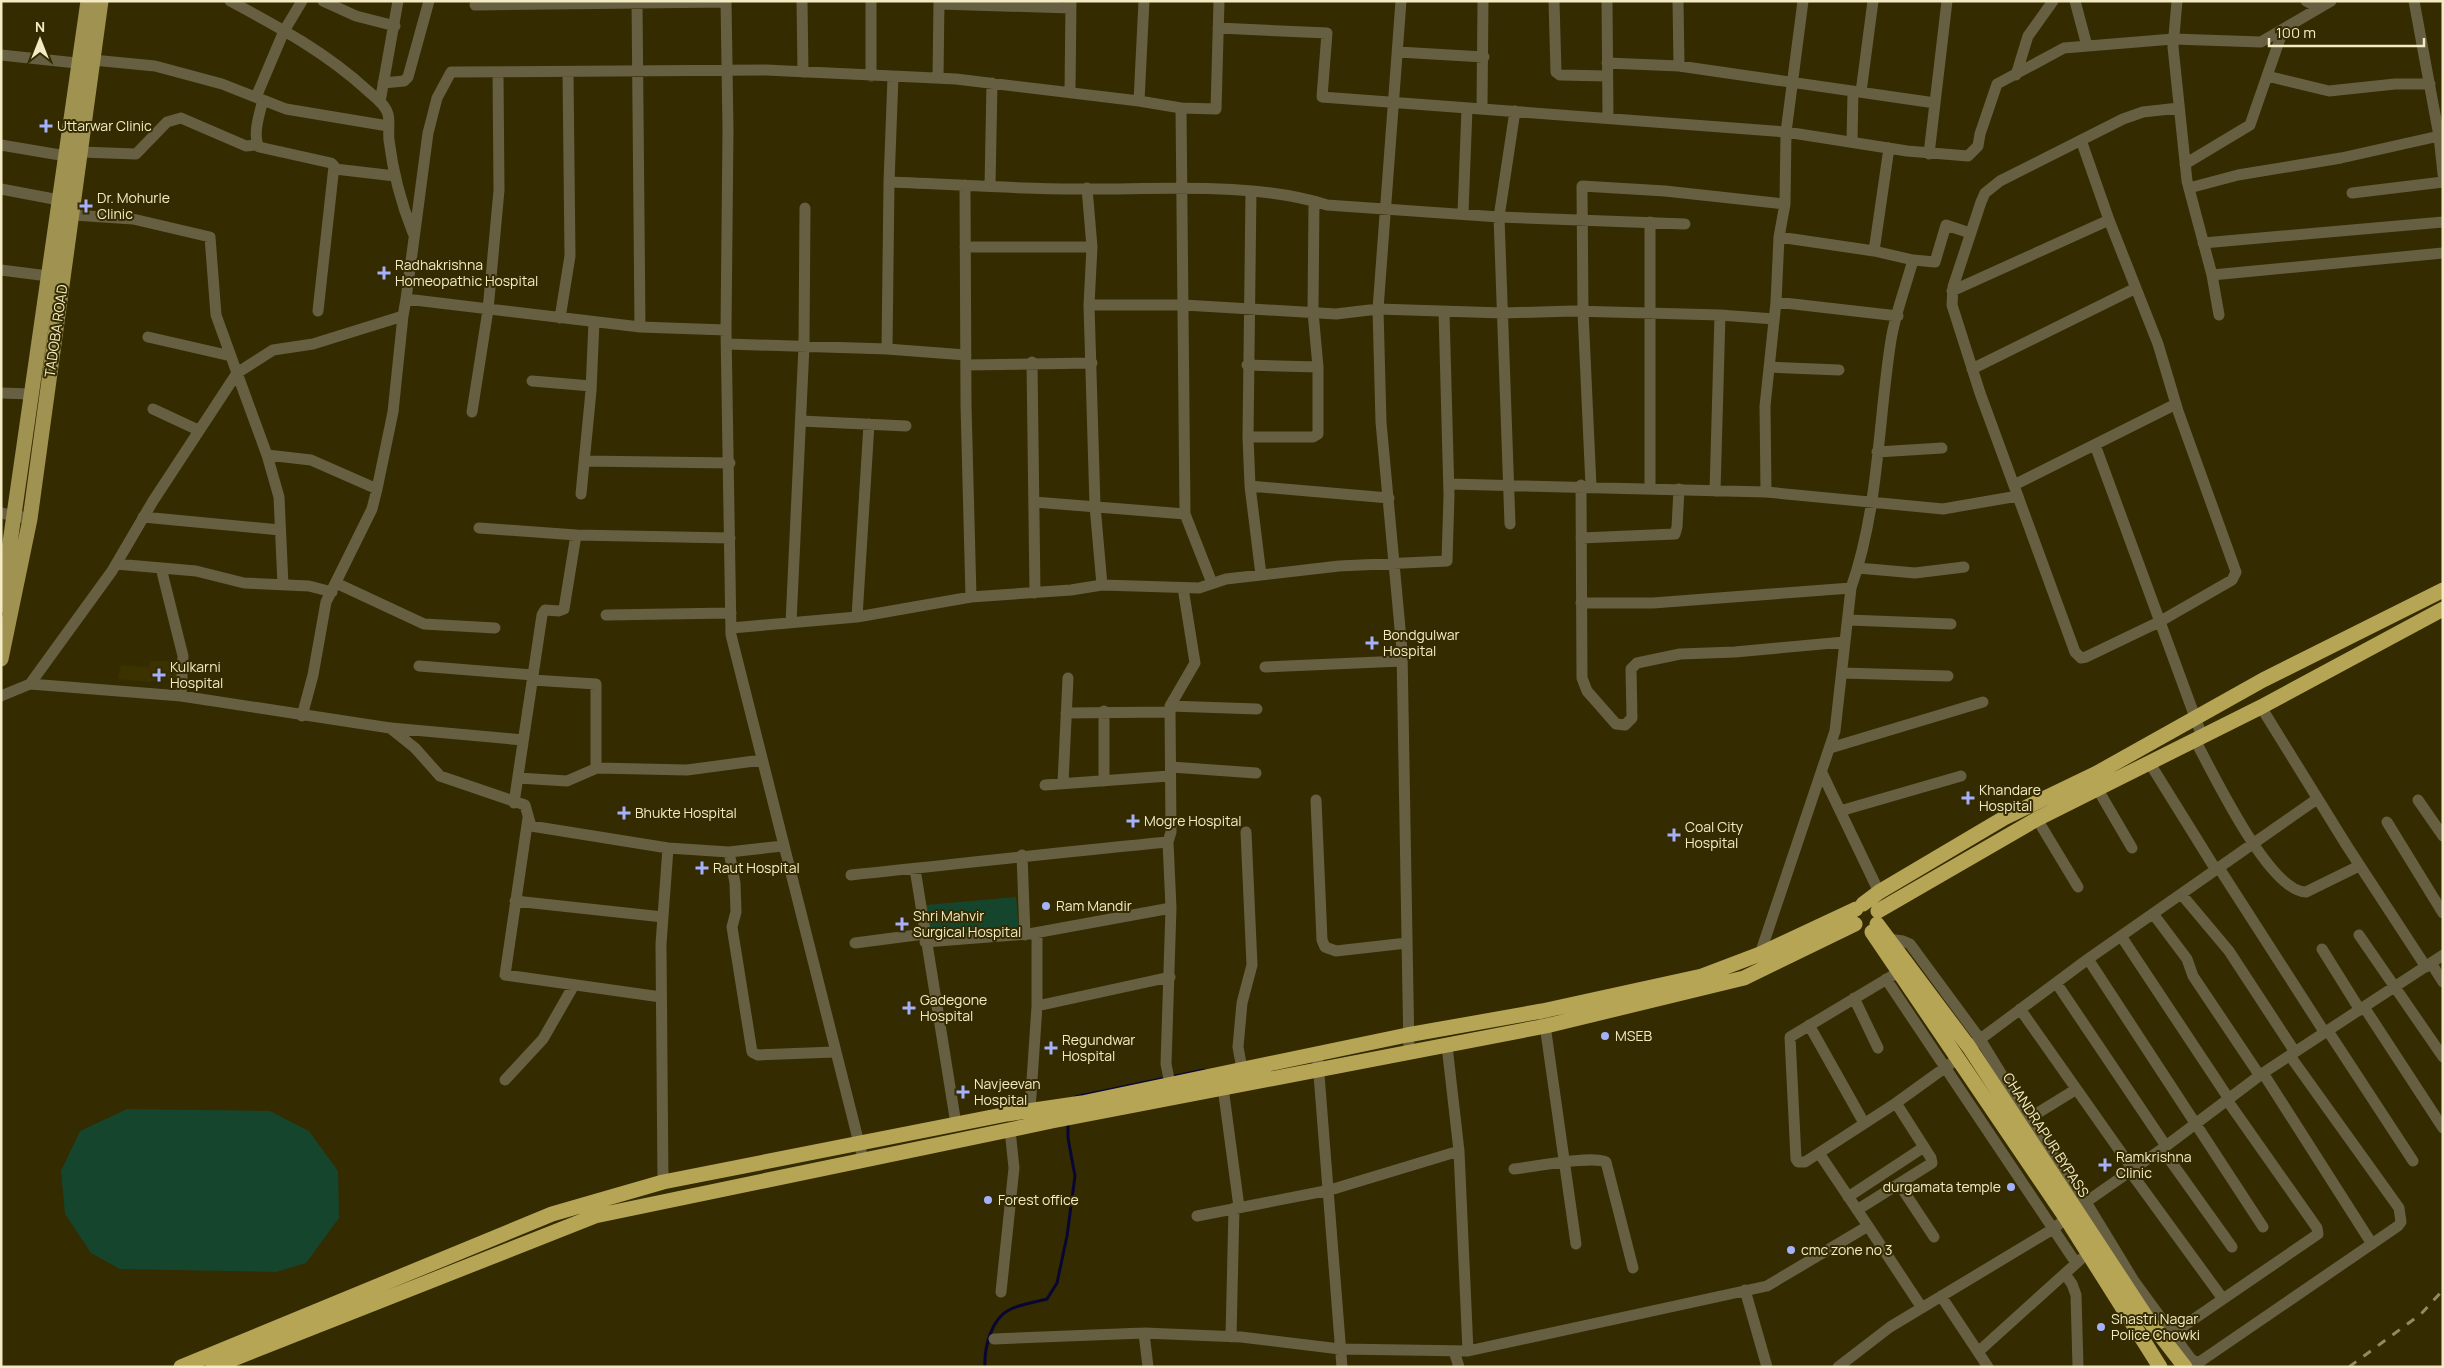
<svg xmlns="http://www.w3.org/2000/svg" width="2444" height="1368" font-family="Manrope,sans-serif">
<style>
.built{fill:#3b3200}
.green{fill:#15462d}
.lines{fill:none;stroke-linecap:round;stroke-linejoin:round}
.stream{stroke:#0a0634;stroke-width:3}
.minor{stroke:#665f41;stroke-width:11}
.major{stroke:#a09250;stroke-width:15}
.highway{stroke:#b7a556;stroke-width:15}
.rail{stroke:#938a61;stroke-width:3;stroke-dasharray:9 9;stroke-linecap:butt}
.poi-dot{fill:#a6b1fc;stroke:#342b00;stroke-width:2}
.labels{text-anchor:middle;stroke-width:4;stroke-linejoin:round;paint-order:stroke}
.poi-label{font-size:14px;fill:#f3ebc4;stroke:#342b00;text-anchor:start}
.street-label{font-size:14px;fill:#f3ebc4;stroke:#342b00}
</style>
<rect width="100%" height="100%" fill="#342b00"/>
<!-- built -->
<path class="built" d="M150 661H179L178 678 148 682 118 679 121 665 149 667Z"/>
<!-- green -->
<path class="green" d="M1016 897 1019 927 930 935 926 905Z
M127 1109 270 1111 309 1131 338 1171 339 1218 306 1263 276 1272 120 1269 91 1253 65 1214 61 1171 80 1131Z"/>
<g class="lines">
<!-- stream -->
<path class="stream" d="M1075 1097 1204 1070
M985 1367C984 1349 991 1319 1009 1310 1020 1304 1035 1302 1047 1299L1057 1283 1067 1236 1075 1176 1068 1138V1122"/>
<!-- minor -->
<path class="minor" d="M230 1C279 27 327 53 368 91 375 97 385 104 388 114 390 122 388 132 389 140 393 173 401 203 413 233
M323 1 356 16 395 26
M637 1 640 327
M726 1 728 130 726 330 731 635 863 1159
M802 1 803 72
M1144 1 1139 101 1181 108 1185 514 1212 583
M1401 1 1378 309 1381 422 1402 650 1409 1053
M1554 1 1556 72 1560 75 1606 76
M1607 1 1608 118
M1678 1 1679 66
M2075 1 2087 46
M2177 1 2173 47 2187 181 2212 275 2219 315
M2306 1 2319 8
M2414 1 2439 136 2443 174
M939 4 1071 8
M475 5 726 2
M1218 28 1327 33 1322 97 1786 132 1907 151 1968 156 1978 146 1980 134 1997 84 2064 48 2173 39 2261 42 2331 1
M1398 52 1484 57
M1 55 86 64
M93 60 155 66 222 84 286 109 388 126
M1607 63 1679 66 1935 103
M2016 75 2028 36 2053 1
M871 76V1
M2267 76 2329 91 2395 84H2430
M938 78 939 1
M383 83 404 81 408 77 429 1
M1070 92 1071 1
M1861 92 1873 1
M256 97 284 31 302 1
M263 100C260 112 252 135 259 147L331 163 334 166 318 311
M380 102 398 1
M1181 108 1216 109 1219 1
M1482 108 1483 1
M2081 140 2109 220 2158 344 2178 411 2236 572 2232 580 2159 622 2086 657 2081 658 2075 652 1980 393 1952 305 1953 287 1981 202 1985 193 2000 181 2123 119 2143 112 2179 108
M1852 142 1853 91
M1 145 66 156
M81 152 136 154 167 122 181 118 246 146 257 145
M1929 154 1947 1
M2185 164 2250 125 2283 30
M335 169 395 176
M889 182C951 184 1013 189 1075 189 1152 190 1253 181 1327 205L1499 217 1685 224
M965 185 966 405 971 597
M990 186 992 83
M1087 188 1092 247 1089 305 1095 506 1102 585
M2189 188 2238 175 2341 158 2439 136
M1 189 59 200
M1251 192 1248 437 1250 486 1261 575
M2352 193 2443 182
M1463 213 1467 108
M73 215 133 219 210 237 216 315 237 373 273 350 313 344 403 316 406 299 640 327 726 330
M1650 222V489
M2203 243 2443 222
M965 247H1092
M1874 251 1889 148
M1913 260 1935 262 1946 225 1970 233
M1 270 48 276
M2212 275 2443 253
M1952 291 2109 220
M406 299 428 133 437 98 451 72 766 70 956 79 1139 101
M1776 302 1898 316
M1089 305H1184L1336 314 1378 309 1503 313 1573 311 1720 315 1774 319
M560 318 570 256 568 72
M148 337 231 356
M728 344 887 349 966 355
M887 349 889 182 893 77
M1032 362 1035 593
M966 365 1092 363
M1247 365 1318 367
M1769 367 1839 370
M1972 369 2136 288
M237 373 267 455 279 497 283 585
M532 381 591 386
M1 393 31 394
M153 409 198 430
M472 412 488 310 499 190 498 72
M801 421 906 426
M1248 437H1313L1318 434V367L1313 312 1314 201
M2095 445 2202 736
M1877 452 1942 448
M267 455 311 460 377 489
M584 461 730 463
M1449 484 1766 492 1765 406 1776 302 1779 237 1785 204 1786 132 1803 1
M1581 485 1582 678 1587 691 1616 724 1625 725 1632 718 1631 669 1637 663 1680 654 1735 652 1844 642
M2014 485 2176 404
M1250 486 1389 498
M1591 486 1583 312 1582 186 1665 191 1785 204
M1715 491 1720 315
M1766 492 1943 509 2018 496
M581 494 591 391 594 322
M1034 502 1185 514
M1 513 22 517
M143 517 280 530
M1510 524 1499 217 1515 111
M479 528 576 535 730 538
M1581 538 1675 534 1677 527 1679 489
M116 564 196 571 244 583 309 586 332 592
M161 568 183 656 181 696
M1858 568 1915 573 1964 567
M336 583 424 624 495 628
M1581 603H1653L1851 588
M606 615 731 613
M857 617 869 424
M1849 620 1951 624
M791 623 804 346 805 208
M731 628 857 617 971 597 1071 590 1102 585 1199 588 1226 579 1339 566 1447 561 1449 495 1444 312
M419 666 533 675
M1265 667 1402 661
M1842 673 1948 676
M532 680 596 684V768
M30 684 112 571 153 501 237 373
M1 696 30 684 181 696 390 728 415 748 440 776 525 805 531 826 668 848 729 852 783 846
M1170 706 1257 709
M2261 707 2347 846 2426 967
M1104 711V781
M1066 713 1170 712
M302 716 313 675 326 602 372 509 377 489 393 412 403 316
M391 728 523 740
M2195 740C2212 771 2269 892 2306 892L2359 866
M1830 748 1983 702
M2149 762 2216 870
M1171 767 1256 773
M1822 773 1879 892
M518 778 567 781 597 768 687 770 762 760
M1063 783 1068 678
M1045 785 1169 776
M2097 788 2132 848
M1316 800 1322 940 1325 947 1336 951 1407 943
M2418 800 2443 836
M514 803 542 615 545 610 559 611 564 609 576 535
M1840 811 1961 776
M528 818 505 975 661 997
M2037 819 2078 887
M2387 822 2443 913
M729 852 735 883 736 912 732 927 752 1052 758 1055 835 1052
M1022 855 1025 935
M2219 868 2325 1033
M915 869 956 1124
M851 875C957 864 1062 852 1168 842
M2182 895 2229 951 2295 1052
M515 901 663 917
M2154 915 2187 959 2193 976 2260 1076
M2359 935 2443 1057
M2121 936 2229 1099
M1888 939 1903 941 1910 944 1980 1039 2029 1119 2086 1202 2134 1281 2191 1359 2198 1363 2398 1226 2401 1222 2399 1208 2290 1056
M925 942 1029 934 1171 908
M855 943 924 934
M2322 949 2360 1010
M1760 954 1835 731 1851 588C1879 509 1878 422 1891 340 1895 314 1906 286 1913 260L1874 251 1779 237
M2088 959 2263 1227
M2431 963 2443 982
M1897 973 1790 1037 1796 1159 1798 1162H1805L1896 1103 1957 1059
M1886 979 2076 1263
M2057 984 2166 1146
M1854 998 1878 1048
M1037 1006 1170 977
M2364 1007 2443 1128
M2020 1009 2132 1168
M1544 1018 1576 1244
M1809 1025 1864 1123
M2328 1031 2413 1161
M1975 1043 2088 959 2317 799
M1447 1046 1459 1151 1468 1351
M1318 1062 1342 1367
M1242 1069 1238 1047 1242 1003 1252 965 1246 832
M2263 1073 2372 1244
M505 1080 543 1039 574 985
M1222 1080 1239 1207
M1170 1084 1166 1064 1171 908 1168 842 1171 832 1170 706 1195 663 1183 588
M1030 1110 1037 1006V933
M2023 1122 2075 1090
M2162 1149 2232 1247
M1819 1153 1868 1226
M1514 1169C1533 1167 1591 1155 1606 1162L1633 1268
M2129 1170 2223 1299
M663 1182 661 944 668 848
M1899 1184 1934 1237
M1848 1197 1924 1147
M1857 1210 1932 1163 1931 1158 1896 1103
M1197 1216 1330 1190 1459 1151
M2065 1274 2072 1284 2076 1295 2078 1367
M1745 1290 1767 1367
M1001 1292 1014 1168 1010 1130
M1941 1296 1988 1367
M2172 1334 2318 1234 2317 1228 2227 1100
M1231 1337 1234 1208
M994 1339 1144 1333
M1454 1351 1459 1367
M1978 1352 2081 1259
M1148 1367 1144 1333 1241 1337 1340 1349 1468 1351 1767 1286 1868 1226 1922 1308
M1838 1367 1890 1327 2053 1229 2086 1202 2162 1149 2263 1073 2443 955"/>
<!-- major -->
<path class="major" d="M1 605 88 1
M1 659 30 519 101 1"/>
<!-- highway -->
<path class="highway" d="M1863 904 1879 892 2004 818 2097 773 2263 680 2443 590
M1878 911 2037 819 2261 707 2443 609
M1877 924 1969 1047 2147 1318 2185 1367
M1872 932 2066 1218 2160 1367
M181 1367 552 1214 663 1182 1007 1114 1082 1103 1407 1035 1542 1011 1702 976 1760 954 1856 909
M213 1367 595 1216 1052 1121 1546 1026 1744 978 1855 924"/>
<!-- rail -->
<path class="rail" d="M2349 1367 2421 1314 2443 1290"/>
</g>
<!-- markers -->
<g class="poi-dot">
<path d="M43.5 118.5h5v5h5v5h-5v5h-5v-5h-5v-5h5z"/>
<path d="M83.5 198.5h5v5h5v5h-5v5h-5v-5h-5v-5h5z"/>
<path d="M381.5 265.5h5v5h5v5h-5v5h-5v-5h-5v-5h5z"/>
<path d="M1369.5 635.5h5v5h5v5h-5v5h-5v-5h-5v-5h5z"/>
<path d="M156.5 667.5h5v5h5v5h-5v5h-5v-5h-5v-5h5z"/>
<path d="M1965.5 790.5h5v5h5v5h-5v5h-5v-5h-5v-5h5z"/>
<path d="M621.5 805.5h5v5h5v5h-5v5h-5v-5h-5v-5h5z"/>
<path d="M1130.5 813.5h5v5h5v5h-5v5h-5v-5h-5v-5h5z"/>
<path d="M1671.5 827.5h5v5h5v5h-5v5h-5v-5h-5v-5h5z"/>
<path d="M699.5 860.5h5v5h5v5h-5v5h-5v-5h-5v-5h5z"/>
<circle cx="1046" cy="906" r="5"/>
<path d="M899.5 916.5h5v5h5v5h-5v5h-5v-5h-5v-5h5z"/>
<path d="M906.5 1000.5h5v5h5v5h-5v5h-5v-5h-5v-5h5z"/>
<circle cx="1605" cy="1036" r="5"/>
<path d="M1048.5 1040.5h5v5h5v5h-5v5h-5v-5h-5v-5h5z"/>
<path d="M960.5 1084.5h5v5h5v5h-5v5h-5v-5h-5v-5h5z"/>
<path d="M2102.5 1157.5h5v5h5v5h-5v5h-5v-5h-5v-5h5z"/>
<circle cx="2011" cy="1187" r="5"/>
<circle cx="988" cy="1200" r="5"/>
<circle cx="1791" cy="1250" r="5"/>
<circle cx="2101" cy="1327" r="5"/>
</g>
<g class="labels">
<!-- poi labels -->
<g class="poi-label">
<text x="57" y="131">Uttarwar Clinic</text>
<text x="97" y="203">Dr. Mohurle<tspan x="97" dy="16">Clinic</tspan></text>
<text x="395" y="270">Radhakrishna<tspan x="395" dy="16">Homeopathic Hospital</tspan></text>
<text x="1383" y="640">Bondgulwar<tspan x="1383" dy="16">Hospital</tspan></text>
<text x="170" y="672">Kulkarni<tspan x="170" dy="16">Hospital</tspan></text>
<text x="1979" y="795">Khandare<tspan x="1979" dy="16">Hospital</tspan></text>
<text x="635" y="818">Bhukte Hospital</text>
<text x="1144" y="826">Mogre Hospital</text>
<text x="1685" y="832">Coal City<tspan x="1685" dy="16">Hospital</tspan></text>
<text x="713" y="873">Raut Hospital</text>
<text x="1056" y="911">Ram Mandir</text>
<text x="913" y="921">Shri Mahvir<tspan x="913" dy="16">Surgical Hospital</tspan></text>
<text x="920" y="1005">Gadegone<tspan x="920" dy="16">Hospital</tspan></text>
<text x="1615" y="1041">MSEB</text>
<text x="1062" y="1045">Regundwar<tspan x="1062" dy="16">Hospital</tspan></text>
<text x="974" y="1089">Navjeevan<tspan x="974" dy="16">Hospital</tspan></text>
<text x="2116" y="1162">Ramkrishna<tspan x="2116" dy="16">Clinic</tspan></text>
<text x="2001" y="1192" text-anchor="end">durgamata temple</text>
<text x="998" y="1205">Forest office</text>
<text x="1801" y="1255">cmc zone no 3</text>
<text x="2111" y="1324">Shastri Nagar<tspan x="2111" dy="16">Police Chowki</tspan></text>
</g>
<!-- street labels -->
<g class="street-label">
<text transform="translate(56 331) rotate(-82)" y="5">TADOBA ROAD</text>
<text transform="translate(2046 1135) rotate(57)" y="5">CHANDRAPUR BYPASS</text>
</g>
</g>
<!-- border -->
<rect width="2444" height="1368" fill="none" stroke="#f3ebc4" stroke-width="5"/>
<!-- north arrow -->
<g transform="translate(40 40)" stroke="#342b00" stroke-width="4" paint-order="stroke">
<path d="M0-4L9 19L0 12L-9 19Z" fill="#f3ebc4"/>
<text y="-8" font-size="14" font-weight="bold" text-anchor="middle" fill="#f3ebc4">N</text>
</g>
<!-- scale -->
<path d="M2269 38v8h155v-8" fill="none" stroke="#f3ebc4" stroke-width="2.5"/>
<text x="2276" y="38" font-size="15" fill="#f3ebc4" stroke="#342b00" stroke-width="4" paint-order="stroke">100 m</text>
</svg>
